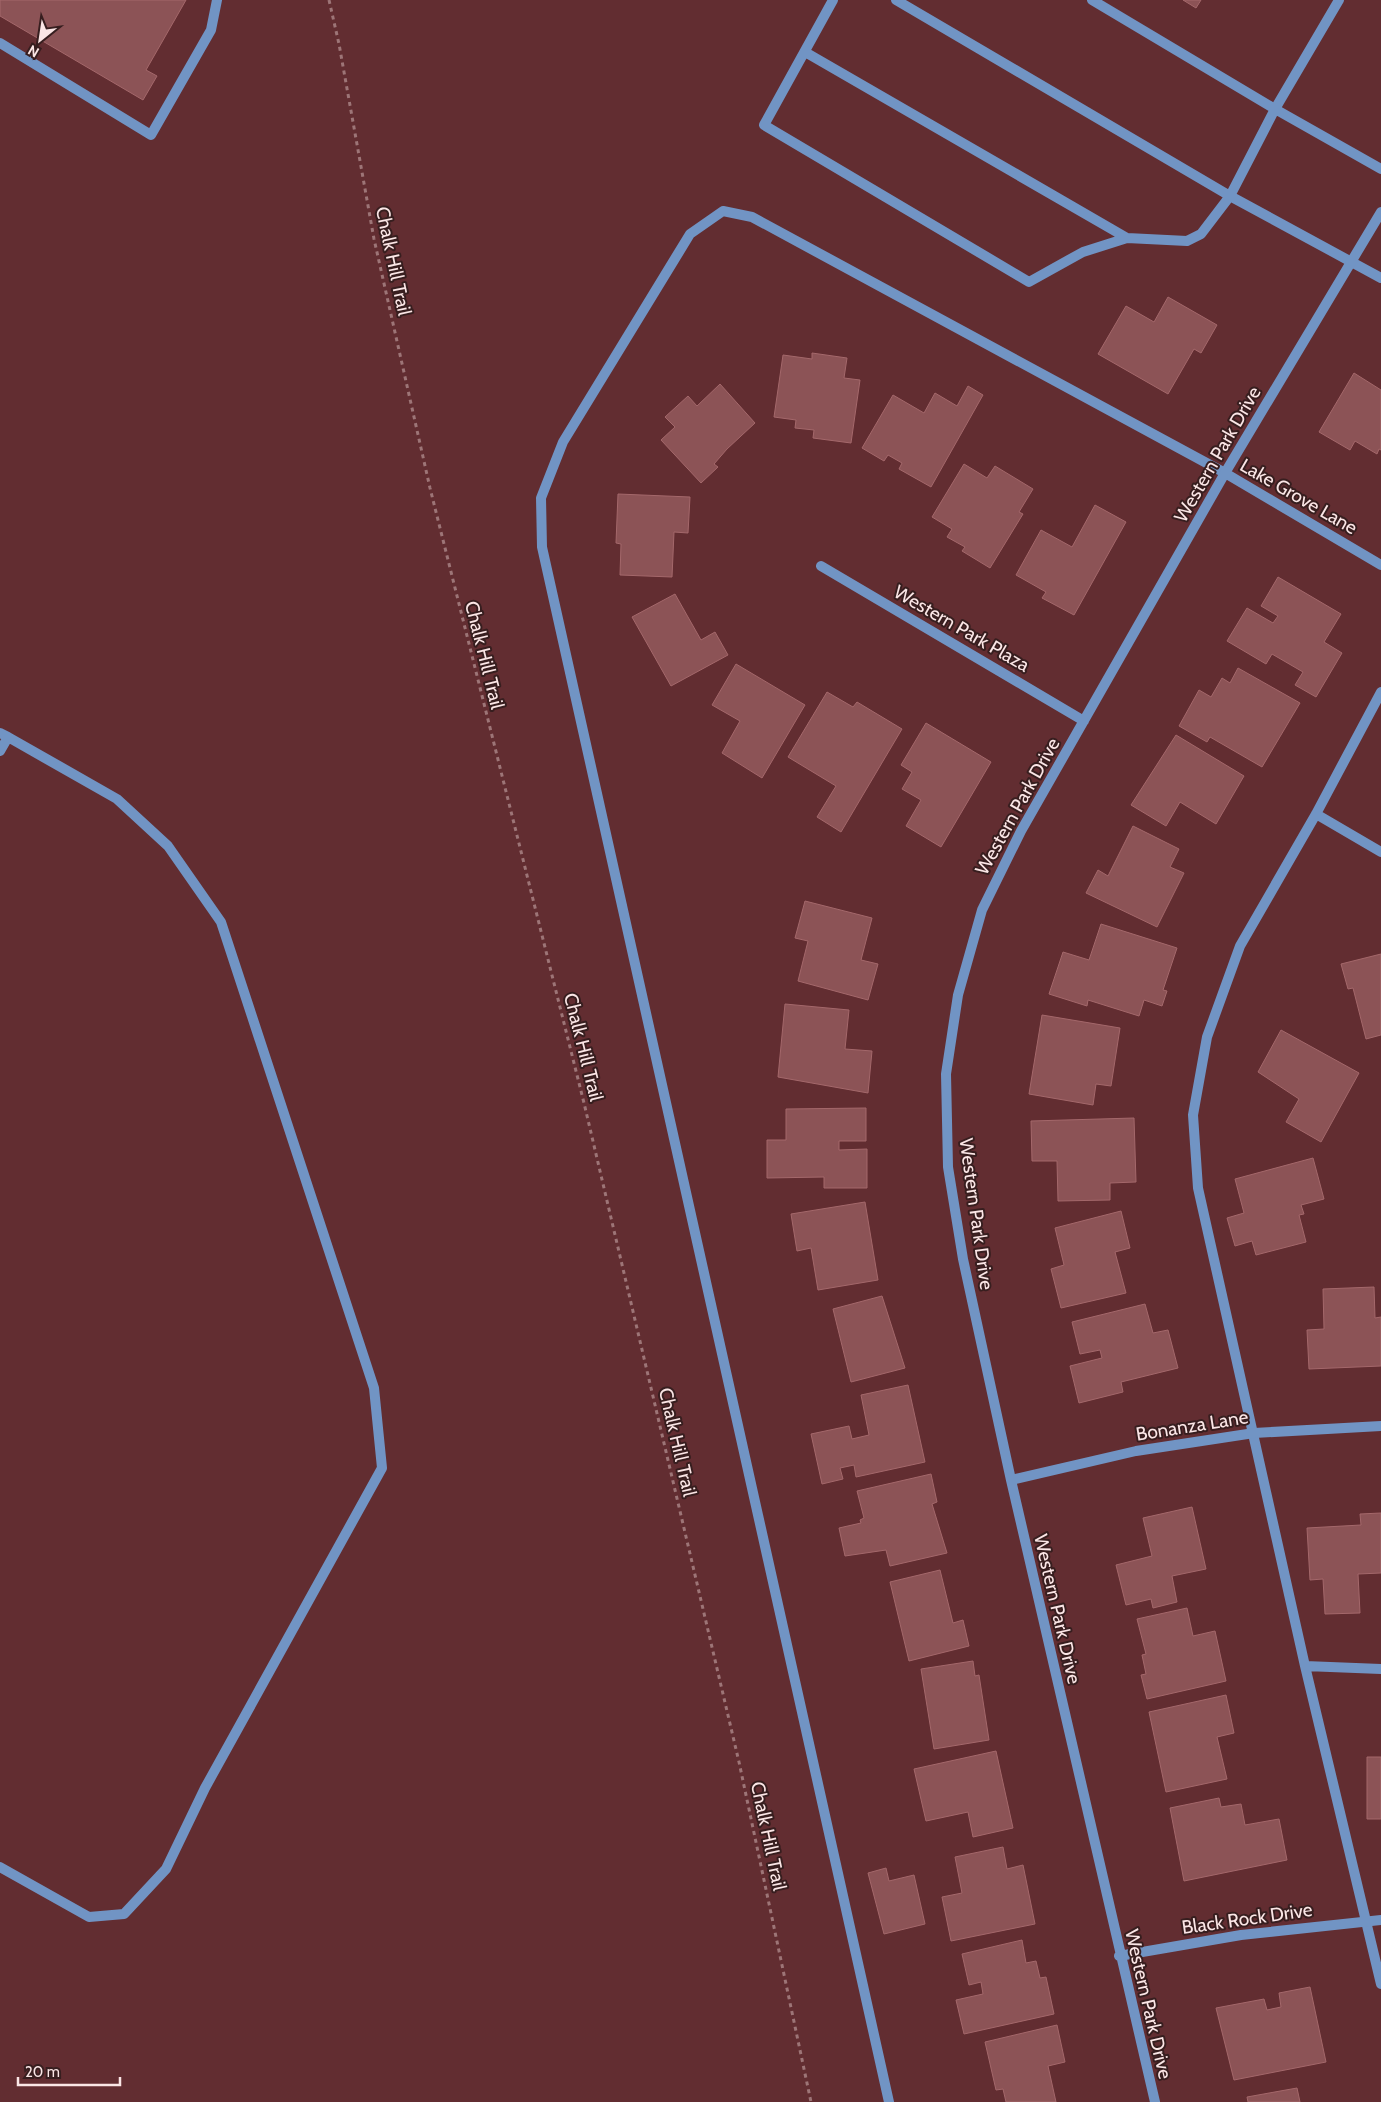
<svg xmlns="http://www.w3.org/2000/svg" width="1381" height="2102" font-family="Cabin,sans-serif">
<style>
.building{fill:#8c5356;stroke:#a4686b}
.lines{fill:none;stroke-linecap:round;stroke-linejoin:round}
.path{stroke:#9d7577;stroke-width:3;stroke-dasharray:4 4;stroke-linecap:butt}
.lane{stroke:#7194c4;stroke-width:10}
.street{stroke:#7194c4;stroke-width:10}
.labels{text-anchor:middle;stroke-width:4;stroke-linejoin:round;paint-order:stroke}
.street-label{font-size:19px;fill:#fbe6e6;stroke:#371e1f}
</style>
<rect width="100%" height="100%" fill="#622d31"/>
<!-- building -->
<path class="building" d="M0 0H186L146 70 157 76 143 100 0 16Z
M1183 0H1201L1196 8Z
M1168 297 1217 325 1201 353 1194 349 1168 394 1098 354 1126 306 1154 322Z
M812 353 847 358 844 378 860 380 851 443 813 438 814 430 795 428 796 420 774 417 783 355 812 359Z
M1354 373 1381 390V450L1379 449 1377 454 1355 441 1350 450 1319 432Z
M720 384 755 423 727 449 714 464 718 467 701 483 661 440 675 427 665 417 688 396 697 406Z
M968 386 983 395 931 487 899 469 902 463 888 455 884 461 862 448 893 395 924 413 935 393 957 406Z
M964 464 987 478 995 466 1033 489 1019 512 1023 514 990 568 962 551 965 547 947 537 952 529 932 517Z
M618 494 690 497 688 533 674 532 672 577 620 575 621 544 616 543Z
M1095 505 1126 522 1074 615 1042 598 1046 592 1016 575 1041 530 1072 547Z
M1278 577 1341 614 1324 642 1342 653 1316 697 1295 685 1303 672 1272 654 1266 664 1227 641 1247 608 1273 623 1278 616 1261 606Z
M675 594 701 640 715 632 728 655 671 686 632 617Z
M736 664 805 705 762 778 722 753 740 721 712 705Z
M1238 668 1300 703 1262 767 1210 737 1207 742 1179 726 1199 690 1211 697 1222 678 1230 683Z
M827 692 853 707 857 702 902 729 841 832 817 817 836 786 788 757Z
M926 723 991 762 941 847 906 826 921 800 902 789 912 772 901 765Z
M1176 735 1244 776 1216 824 1180 802 1166 826 1131 805Z
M1133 826 1179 849 1170 867 1184 873 1157 927 1086 893 1098 870 1108 876Z
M805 901 872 918 861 960 878 964 868 1000 798 981 808 941 795 938Z
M1101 924 1177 948 1163 990 1167 991 1162 1006 1144 1000 1139 1016 1088 1000 1087 1006 1049 994 1063 952 1089 960Z
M1381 954V1035L1366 1039 1353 988 1348 989 1341 964Z
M785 1004 849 1010 845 1049 872 1051 868 1093 778 1077Z
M1042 1015 1120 1028 1111 1086 1096 1084 1093 1105 1029 1094Z
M1281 1030 1359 1073 1321 1142 1286 1122 1299 1099 1258 1072Z
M866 1108V1141H839V1150L867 1149V1188H824V1177L767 1178V1140H786V1109Z
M1134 1118 1136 1182 1110 1183V1200L1058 1201 1057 1161H1032L1031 1121Z
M1313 1158 1324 1199 1301 1205 1304 1214 1299 1215 1306 1242 1256 1255 1252 1241 1235 1246 1227 1218 1244 1213 1235 1179Z
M865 1202 878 1280 818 1290 811 1248 797 1251 791 1214Z
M1121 1211 1130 1248 1115 1252 1126 1293 1061 1308 1051 1269 1064 1265 1055 1228Z
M1374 1287 1375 1318 1381 1317V1366L1309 1369 1307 1330 1324 1329 1323 1289Z
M882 1296 905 1368 851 1382 833 1309Z
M1145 1304 1153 1333 1168 1330 1178 1368 1121 1382 1123 1392 1079 1403 1070 1366 1102 1358 1100 1350 1080 1354 1072 1322Z
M908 1385 925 1462 856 1477 854 1465 840 1468 843 1479 822 1484 811 1434 849 1426 852 1439 869 1435 861 1395Z
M931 1474 937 1502 932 1504 947 1553 890 1566 886 1550 845 1556 839 1528 861 1523 860 1520 864 1518 857 1491Z
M1192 1507 1206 1569 1172 1576 1177 1602 1153 1608 1151 1599 1126 1605 1116 1565 1152 1556 1143 1518Z
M1381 1513V1573L1358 1574 1360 1613 1325 1614 1323 1579 1310 1580 1307 1528 1361 1525 1360 1514Z
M940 1570 953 1623 963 1620 969 1646 909 1661 890 1582Z
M1187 1608 1193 1636 1215 1631 1226 1681 1147 1699 1141 1675 1146 1674 1142 1655 1146 1654 1137 1619Z
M973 1661 975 1676 979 1675 989 1740 934 1749 921 1669Z
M1226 1695 1234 1733 1217 1737 1227 1779 1166 1792 1149 1712Z
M996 1751 1013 1828 973 1837 968 1812 926 1821 914 1769Z
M1367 1757H1381V1819H1367Z
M1219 1798 1221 1807 1241 1804 1245 1825 1279 1819 1287 1860 1184 1881 1170 1808Z
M1003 1847 1007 1869 1023 1865 1035 1924 951 1941 942 1897 962 1893 955 1857Z
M886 1868 889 1881 914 1875 925 1924 884 1934 868 1873Z
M1022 1940 1026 1963 1036 1961 1040 1978 1046 1977 1054 2014 964 2034 956 2000 983 1994 981 1982 969 1985 962 1954Z
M1310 1987 1326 2062 1234 2080 1216 2008 1264 1999 1267 2010 1281 2007 1279 1993Z
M1057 2025 1065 2062 1048 2066 1056 2102H1006L1003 2089 996 2090 985 2042Z
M1297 2088 1300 2102H1248L1247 2097Z"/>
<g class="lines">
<!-- path -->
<path class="path" d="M329 0 339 44 374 239 430 488 584 1103 739 1762 811 2102"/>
<!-- lane -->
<path class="lane" d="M833 0 764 125 1029 282 1083 252 1127 238 1187 241 1201 234 1230 196 1275 109 1339 0
M896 0 1230 196 1381 278
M1092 0 1275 109 1381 169
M0 43 151 135 211 30 217 0
M805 52 1127 238
M1381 692 1316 814 1240 946 1207 1037 1193 1115 1198 1188 1305 1666 1381 1984
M0 733 8 737 0 751
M1316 814 1381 852
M1305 1666 1381 1669
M0 1867 89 1917 124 1914 166 1869 205 1788 382 1468 374 1388 221 922 168 846 117 799 8 737
M889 2102 542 547 541 498 563 442 690 234 723 211 752 217 1225 473"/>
<!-- street -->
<path class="street" d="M1225 473 1381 565
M821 566 1084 721
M1011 1480 1136 1451 1254 1433 1381 1426
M1119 1956 1241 1935 1381 1920
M1155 2102 1011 1480 963 1259 948 1167 946 1074 958 995 982 910 1021 831 1225 473 1381 212"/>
</g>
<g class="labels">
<!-- street labels -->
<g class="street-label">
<text transform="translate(394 261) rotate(78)" y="7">Chalk Hill Trail</text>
<text transform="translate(1217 454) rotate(-60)" y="7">Western Park Drive</text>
<text transform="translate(1299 496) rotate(30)" y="7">Lake Grove Lane</text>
<text transform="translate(962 628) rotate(30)" y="7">Western Park Plaza</text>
<text transform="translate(485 655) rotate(76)" y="7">Chalk Hill Trail</text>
<text transform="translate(1017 806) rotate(-61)" y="7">Western Park Drive</text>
<text transform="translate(584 1047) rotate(76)" y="7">Chalk Hill Trail</text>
<text transform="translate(977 1214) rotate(82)" y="7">Western Park Drive</text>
<text transform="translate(1192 1425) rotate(-9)" y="7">Bonanza Lane</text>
<text transform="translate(678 1442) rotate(77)" y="7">Chalk Hill Trail</text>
<text transform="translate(1058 1609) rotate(77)" y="7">Western Park Drive</text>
<text transform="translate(769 1836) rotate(78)" y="7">Chalk Hill Trail</text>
<text transform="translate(1247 1918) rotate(-8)" y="7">Black Rock Drive</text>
<text transform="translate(1149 2004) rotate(77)" y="7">Western Park Drive</text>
</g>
</g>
<!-- north arrow -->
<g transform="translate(40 40) rotate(210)" stroke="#371e1f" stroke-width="4" paint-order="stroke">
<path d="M0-4L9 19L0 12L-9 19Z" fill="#fbe6e6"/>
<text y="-8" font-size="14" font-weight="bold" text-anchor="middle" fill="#fbe6e6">N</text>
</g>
<!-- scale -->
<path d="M18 2077v8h102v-8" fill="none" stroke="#fbe6e6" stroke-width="2.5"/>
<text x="25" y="2077" font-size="15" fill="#fbe6e6" stroke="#371e1f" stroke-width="4" paint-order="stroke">20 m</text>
</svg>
